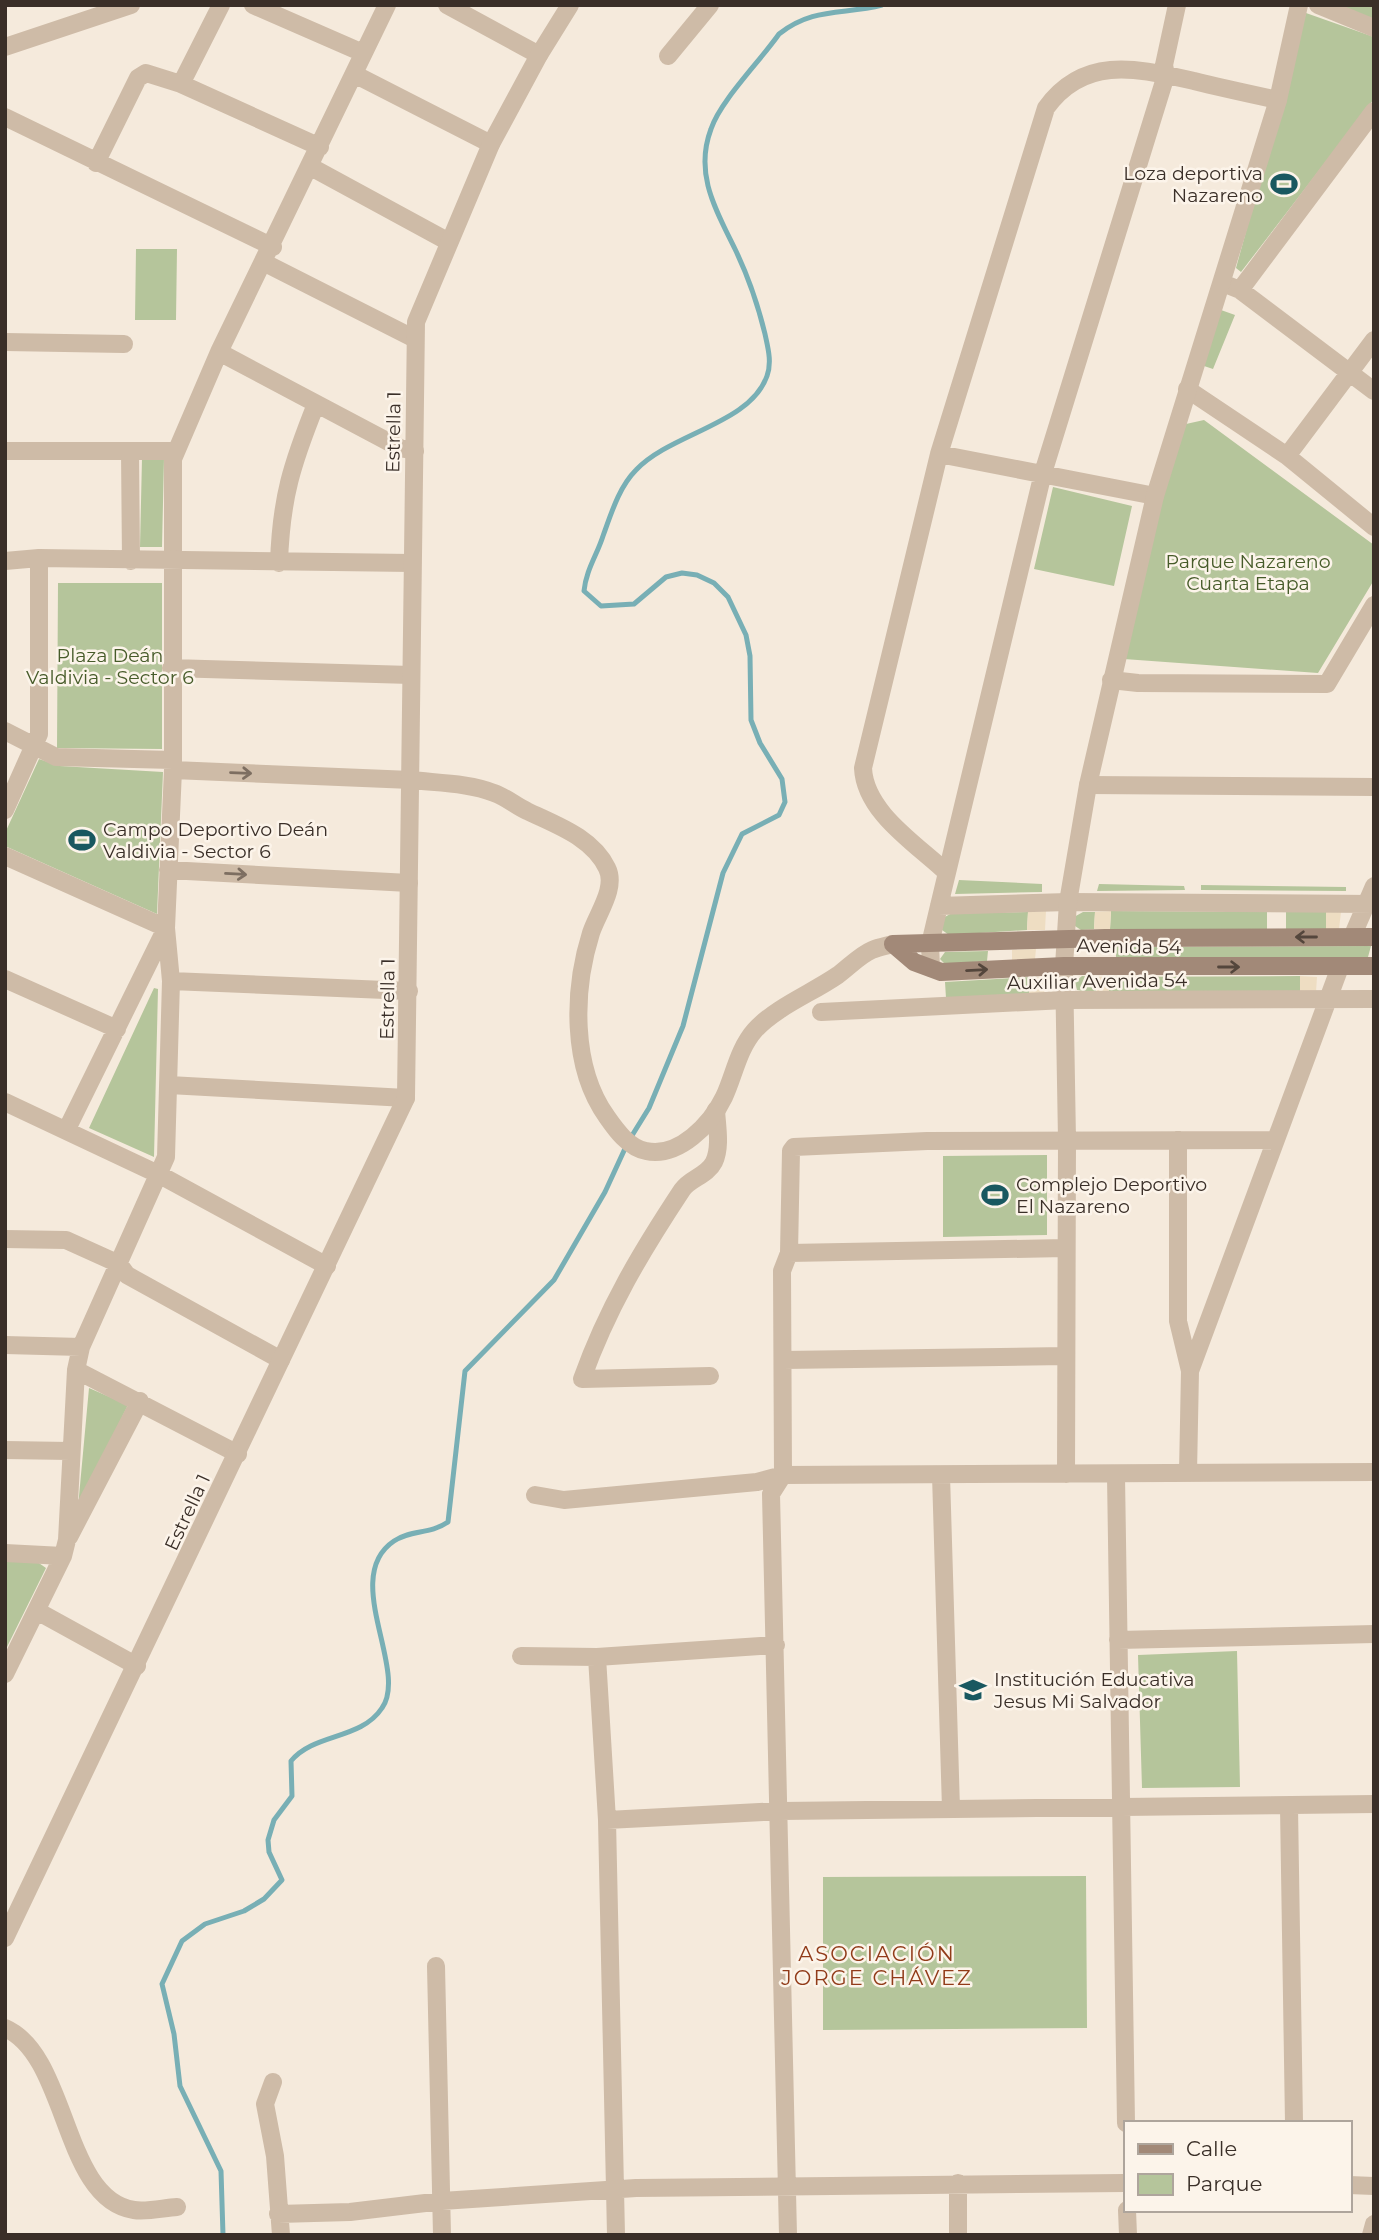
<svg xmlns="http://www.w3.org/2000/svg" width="1379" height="2240" font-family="Montserrat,sans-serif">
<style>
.green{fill:#b5c59b}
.plaza{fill:#eeddc2}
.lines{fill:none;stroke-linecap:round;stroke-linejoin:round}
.stream{stroke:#78afb5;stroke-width:5}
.minor{stroke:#cebba7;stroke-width:18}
.tertiary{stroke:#cebba7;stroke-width:18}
.secondary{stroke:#a28978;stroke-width:18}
.oneway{stroke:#7d6e61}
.oneway2{stroke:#54463c}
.labels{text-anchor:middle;stroke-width:5;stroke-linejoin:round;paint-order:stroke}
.poi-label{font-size:19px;fill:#3a2f28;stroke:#fcf4ea;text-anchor:start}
.street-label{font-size:19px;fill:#3a2f28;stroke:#fcf4ea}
.park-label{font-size:19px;fill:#465b29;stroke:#fcf4ea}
.neighbourhood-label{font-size:21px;letter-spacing:2px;fill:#913b19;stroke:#fcf4ea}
</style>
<rect width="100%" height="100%" fill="#f5eadc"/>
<!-- green -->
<path class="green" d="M1338 5H1374V20Z
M1306 13 1374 37V99L1241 272 1236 268Z
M136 249H177L176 320H135Z
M1221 310 1235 315 1213 369 1204 366Z
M1204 420 1374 545V580L1318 673 1124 659 1163 496 1186 424Z
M142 458H164L162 547H140Z
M1053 487 1132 506 1114 586 1034 569Z
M58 583H162V749L57 748Z
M39 759 60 766 163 772 157 914 5 846V833Z
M959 880 1042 884V892L955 894Z
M1099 884 1184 886 1185 890 1097 891Z
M1201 885 1346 887V891L1201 890Z
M1111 911 1267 912V929H1110Z
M1028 912 1027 930 949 935 942 930 943 918 952 913Z
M1083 912H1095L1094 929 1081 930 1075 926 1074 917Z
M1286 912H1326V929H1286Z
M1371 946 1368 957 1116 958V947Z
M988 951 987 961 945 964 940 959 945 952Z
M1082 976 1096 977V993L1077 990 1075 982Z
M1300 976V992L1109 993V977Z
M1030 977 1029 995 946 998 945 982Z
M154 988 158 989 154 1157 89 1128Z
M1047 1155V1235L943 1237V1156Z
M89 1388 128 1405 78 1507Z
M36 1561 46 1568 5 1651V1562Z
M1237 1651 1240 1787 1142 1788 1138 1655Z
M1086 1876 1087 2028 823 2030V1877Z"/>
<!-- plaza -->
<path class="plaza" d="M1046 911 1045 930H1027L1028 912Z
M1111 911 1110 929H1094L1095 912Z
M1326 912H1341L1339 929H1326Z
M1036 949 1035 959 1012 960V950Z
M1300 976 1317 977 1316 992H1300Z
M1030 977 1045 978 1044 994 1029 995Z
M1096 977H1109V993H1096Z"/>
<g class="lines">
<!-- stream -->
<path class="stream" d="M223 2235 221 2171 180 2086 174 2034 162 1984 182 1941 205 1924 244 1911 264 1899 282 1880 269 1852 268 1840 274 1820 292 1796 291 1761C314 1733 361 1740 382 1708 409 1670 340 1577 394 1541 412 1529 429 1535 448 1522L465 1371 554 1280 605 1192 628 1142 649 1108 683 1026 723 873 742 834 779 815 785 802 782 779 760 743 751 720 750 656 746 635 728 597 714 583 697 575 682 573 666 577 634 604 601 606 584 591C586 570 597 555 603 536 611 514 619 487 636 470 671 433 750 424 767 376 772 362 768 348 765 334 758 305 748 276 735 249 716 210 694 174 711 129 720 101 761 60 779 34 813 7 843 15 882 5"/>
<!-- minor -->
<path class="minor" d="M253 5 363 53
M447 5 539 55
M1318 5 1374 28
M5 47 131 5
M668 56 710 5
M354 74 491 144
M181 84 221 5
M5 117 273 247
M96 163 138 78 146 73 181 84 320 147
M311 167 449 242
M265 263 415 339
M1230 286 1240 290 1374 391
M1240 290 1374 111
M5 342 124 344
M219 352 400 448 415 451
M1187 389 1287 456 1374 527
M5 451H176
M130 451 131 561
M939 454 1155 496
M1287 456 1374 340
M5 561 39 558 412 563
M279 563C281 498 292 464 316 404
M171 668 411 675
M1111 680 1138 683 1327 684 1374 605
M5 731 56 757 173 760
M173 770 411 780
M1088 785 1374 787
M5 810 39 734V558
M5 856 166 928 67 1129
M168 870 409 883
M947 873C918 845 865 813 863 768L939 454 1046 108C1085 54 1139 69 1194 81 1222 88 1250 94 1278 100
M939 906 1068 902 1374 904
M1352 937 1374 886
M1064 966 1067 1140 1066 1474
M931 968 930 944 939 906 1043 473 1166 75 1164 65 1177 5
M5 979 117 1029
M171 981 409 991
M821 1012 1065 1000 1374 999
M169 1085 406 1098
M5 1102 160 1175 327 1266
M1178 1140V1321L1190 1371
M5 1239 66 1240 119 1264 127 1275 281 1360
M789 1253 1065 1248
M5 1345 81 1347
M783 1360 1065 1356
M76 1370 238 1454
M710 1376 582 1379C607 1309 641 1252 682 1190 690 1178 707 1176 714 1162 721 1147 717 1127 716 1110
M5 1450 70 1451
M1188 1473 1190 1371 1340 967
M941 1475 951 1809
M1116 1476 1126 2123
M535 1495 564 1500 757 1482 783 1475 1374 1472
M69 1537 140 1401
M5 1553 63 1556
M37 1611 137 1666
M1118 1640 1374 1634
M521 1656 597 1657 776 1645
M597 1657 607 1820 616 2235
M5 1674 63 1556 67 1540 76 1370 81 1347 166 1157 171 981 166 928 173 770V459L219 352 387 5
M1289 1807 1294 2123
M607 1820 781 1811 1374 1804
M436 1966 442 2235
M5 2028C69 2056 62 2199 134 2210 147 2212 163 2208 177 2207
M273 2082 265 2104 275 2156 281 2235
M958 2183V2235
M1349 2185 1374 2186
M1127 2210 1128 2235
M278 2214 350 2212 442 2201 636 2188 1125 2183
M788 2235 771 1494 783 1475 782 1271 789 1253 791 1151 794 1147 927 1141 1274 1140
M1371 2235 1374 2224"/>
<!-- tertiary -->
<path class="tertiary" d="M411 780C437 783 470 783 494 793 506 797 516 806 527 811 556 825 592 837 607 868 617 888 597 914 591 933 573 990 571 1067 607 1117 616 1130 629 1148 646 1151 679 1158 711 1124 724 1097 734 1076 738 1049 755 1030 776 1007 812 993 838 975 849 967 860 955 872 950 879 947 886 946 893 944
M1064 966 1068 902 1088 785 1155 496 1278 100 1299 5
M5 1938 406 1098 416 322 491 144 539 55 570 5"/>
<!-- secondary -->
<path class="secondary" d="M893 944 914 962 941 972 1064 966H1374
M893 944 1105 938 1374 937"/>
</g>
<!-- one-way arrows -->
<defs><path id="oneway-shaft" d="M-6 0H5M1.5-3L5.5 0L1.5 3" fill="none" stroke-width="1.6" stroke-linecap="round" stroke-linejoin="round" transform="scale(1.75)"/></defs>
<g class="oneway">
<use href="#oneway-shaft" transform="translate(241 773) rotate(2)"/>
<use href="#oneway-shaft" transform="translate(236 874) rotate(3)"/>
</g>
<g class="oneway2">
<use href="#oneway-shaft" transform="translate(1306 937) rotate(180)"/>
<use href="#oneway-shaft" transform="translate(1229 967)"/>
<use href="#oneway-shaft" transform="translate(977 970) rotate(-3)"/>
</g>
<!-- icons -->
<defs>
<symbol id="stadium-bare" viewBox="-9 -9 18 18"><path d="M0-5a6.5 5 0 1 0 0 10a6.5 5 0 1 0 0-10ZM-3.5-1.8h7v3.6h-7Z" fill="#195860" stroke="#fcf4ea" stroke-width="2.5" paint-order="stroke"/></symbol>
<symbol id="school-bare" viewBox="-9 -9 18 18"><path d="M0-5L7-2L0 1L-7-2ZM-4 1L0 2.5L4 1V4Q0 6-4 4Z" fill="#195860" stroke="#fcf4ea" stroke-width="2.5" paint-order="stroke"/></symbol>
</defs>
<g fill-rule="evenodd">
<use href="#stadium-bare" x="1265" y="165" width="38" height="38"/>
<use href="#stadium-bare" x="63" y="821" width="38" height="38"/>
<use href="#stadium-bare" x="976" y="1176" width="38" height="38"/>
<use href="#school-bare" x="954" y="1671" width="38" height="38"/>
</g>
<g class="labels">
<!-- poi labels -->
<g class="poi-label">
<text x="1263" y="180" text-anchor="end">Loza deportiva<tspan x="1263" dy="22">Nazareno</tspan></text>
<text x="103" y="836">Campo Deportivo Deán<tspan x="103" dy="22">Valdivia - Sector 6</tspan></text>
<text x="1016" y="1191">Complejo Deportivo<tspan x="1016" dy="22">El Nazareno</tspan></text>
<text x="994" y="1686">Institución Educativa<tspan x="994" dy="22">Jesus Mi Salvador</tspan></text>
</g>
<!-- street labels -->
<g class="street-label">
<text transform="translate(393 432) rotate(-89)" y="7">Estrella 1</text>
<text transform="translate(1129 946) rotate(1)" y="7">Avenida 54</text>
<text transform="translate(1097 981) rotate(-1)" y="7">Auxiliar Avenida 54</text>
<text transform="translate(387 999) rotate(-89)" y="7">Estrella 1</text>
<text transform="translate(187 1512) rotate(-65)" y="7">Estrella 1</text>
</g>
<!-- park labels -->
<g class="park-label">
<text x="1248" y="568">Parque Nazareno<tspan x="1248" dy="22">Cuarta Etapa</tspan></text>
<text x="110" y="662">Plaza Deán<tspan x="110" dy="22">Valdivia - Sector 6</tspan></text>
</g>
<!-- neighbourhood labels -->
<g class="neighbourhood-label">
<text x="877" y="1961">ASOCIACIÓN<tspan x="877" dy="24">JORGE CHÁVEZ</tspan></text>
</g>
</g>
<!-- border -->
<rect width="1379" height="2240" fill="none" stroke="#3a2f28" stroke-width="14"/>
<!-- legend -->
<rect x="1124" y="2121" width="228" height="91" fill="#fcf4ea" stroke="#aea59c" stroke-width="2"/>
<rect x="1138" y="2144" width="35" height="10" fill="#a28978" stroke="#aea59c" stroke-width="2"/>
<text x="1186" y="2156" font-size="21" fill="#3a2f28">Calle</text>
<rect x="1138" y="2174" width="35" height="21" fill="#b5c59b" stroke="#aea59c" stroke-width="2"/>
<text x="1186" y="2191" font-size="21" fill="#3a2f28">Parque</text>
</svg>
